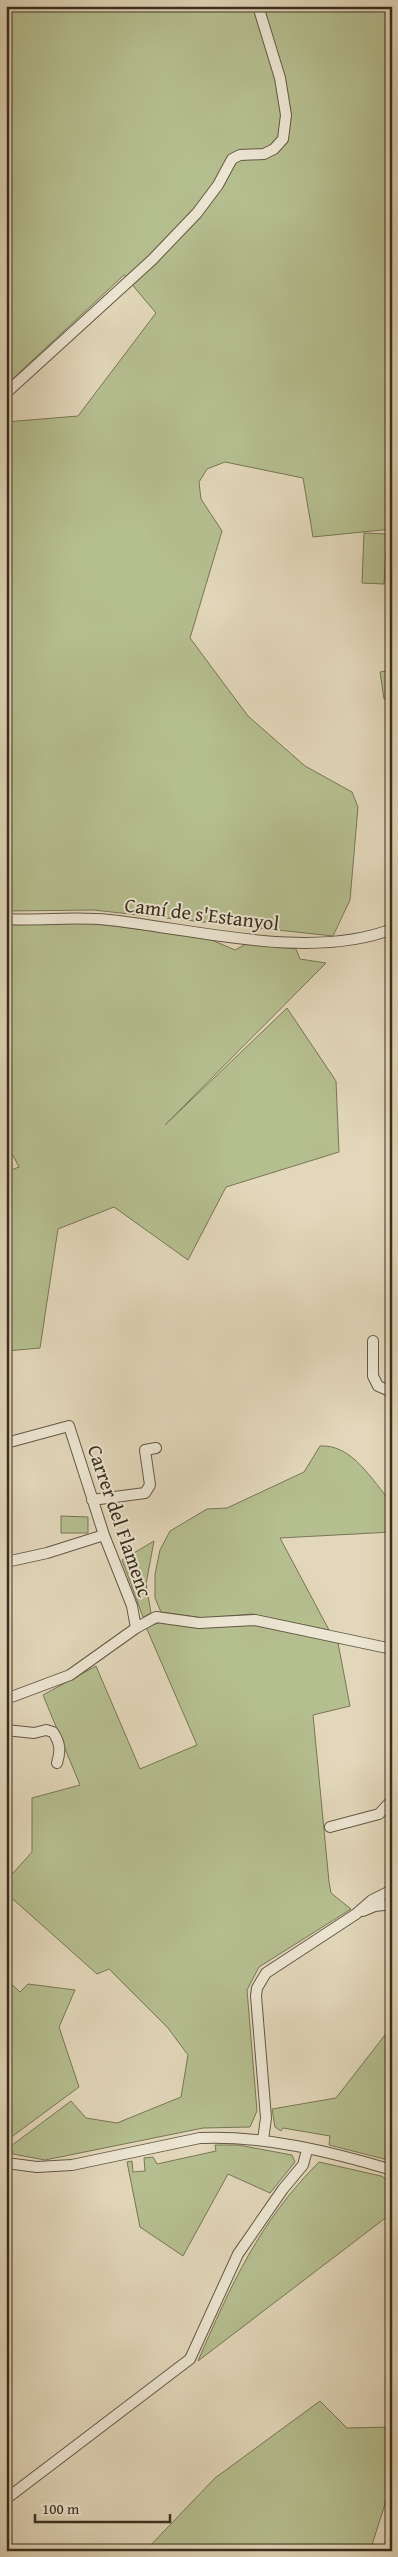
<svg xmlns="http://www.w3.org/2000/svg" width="398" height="2557" font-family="'Gentium Book Plus',serif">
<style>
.green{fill:#b5be8f;stroke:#787656}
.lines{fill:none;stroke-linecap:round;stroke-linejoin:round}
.minor-casing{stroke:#645844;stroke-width:12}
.minor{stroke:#ece5d2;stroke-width:10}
.labels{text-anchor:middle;stroke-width:4;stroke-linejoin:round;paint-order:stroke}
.street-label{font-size:20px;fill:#3a2e1d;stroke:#ece5d2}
</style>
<rect width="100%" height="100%" fill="#e2d7ba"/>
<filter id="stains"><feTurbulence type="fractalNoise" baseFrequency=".004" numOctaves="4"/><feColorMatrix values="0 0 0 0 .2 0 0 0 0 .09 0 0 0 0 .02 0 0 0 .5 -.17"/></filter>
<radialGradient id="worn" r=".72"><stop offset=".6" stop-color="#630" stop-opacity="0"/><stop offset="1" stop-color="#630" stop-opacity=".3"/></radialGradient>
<!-- green -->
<path class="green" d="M6 6H392V529L313 537 303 478 225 462 207 469 199 482 201 499 222 531 190 638 248 716 305 766 352 792 358 807 350 900 333 936 93 910 6 911V422L78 416 156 313 124 275 6 385Z
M364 533 387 534 384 584 362 583Z
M392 670V698L384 699 380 672Z
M91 923 207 938 235 950 248 943 296 949 300 959 326 963 165 1125 287 1008 336 1081 339 1152 226 1187 188 1260 114 1207 58 1229 40 1348 6 1351V1172L19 1167 6 1142V925Z
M320 1446C353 1444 372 1481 392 1503V1532L280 1538 329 1630 252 1614 204 1618 161 1612 155 1598V1574L160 1550 170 1531 207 1509 227 1508 304 1472Z
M61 1516 88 1517V1533H61Z
M154 1541 146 1584 151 1613 143 1617 122 1560Z
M161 1622 268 1626 338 1643 350 1706 313 1715 329 1882 331 1893 351 1909 259 1967 247 1990 257 2111 250 2127 203 2128 45 2160 13 2154 11 2146 71 2101 86 2118 117 2123 181 2097 188 2055 168 2028 109 1969 97 1974 6 1893V1881L32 1852V1798L80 1785 43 1695 96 1666 140 1769 197 1745 146 1627Z
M6 1979 20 1992 28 1984 75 1990 59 2027 79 2087 6 2141Z
M392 2026V2161L329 2145 330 2136 283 2128 281 2131 275 2127 272 2109 336 2098Z
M215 2145H238L292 2155 295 2162 270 2193 228 2174 183 2256 140 2227 127 2162 132 2161 133 2172 145 2171 144 2158 153 2157 157 2164 216 2151Z
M319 2162 381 2176 392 2182V2213L198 2361C231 2285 259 2222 319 2162Z
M320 2401 347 2428 392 2427V2482L370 2551H145L215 2478Z"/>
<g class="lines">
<defs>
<path id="minor" d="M6 393 152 260 197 213 218 185 232 159 240 155 264 154 274 149 283 139 286 115 280 78 258 6
M6 919C40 921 75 916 109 920 194 929 311 961 392 929
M373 1341V1376L378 1386 392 1392
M6 1443 69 1426 104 1535 132 1606 136 1628
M92 1500 145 1493 150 1485 145 1450 156 1448
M6 1562 47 1553 104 1535
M6 1699 70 1675 136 1628 156 1617 199 1623 255 1620 392 1649
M6 1730 34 1733 46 1730 53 1732C60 1743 61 1750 57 1763
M330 1827 379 1814 392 1800
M363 1911 375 1906 392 1904
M263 2140 266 2118 256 1996 257 1988 266 1973 356 1914 372 1900 392 1890
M6 2163 37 2167 72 2165 200 2138C263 2135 332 2152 392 2170
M6 2499 190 2359 238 2254 283 2189 303 2165 307 2150"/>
</defs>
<!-- minor casing -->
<use href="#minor" class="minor-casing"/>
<!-- minor -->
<use href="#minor" class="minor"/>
</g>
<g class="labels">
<!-- street labels -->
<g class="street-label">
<text transform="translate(202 914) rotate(7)" y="7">Camí de s'Estanyol</text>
<text transform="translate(120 1521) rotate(71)" y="7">Carrer del Flamenc</text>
</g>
</g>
<!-- margin -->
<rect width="398" height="2557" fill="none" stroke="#e2d7ba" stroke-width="25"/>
<rect x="8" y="8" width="383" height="2542" fill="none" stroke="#3a2e1d" stroke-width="2.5"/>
<rect x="12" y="12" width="373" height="2532" fill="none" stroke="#3a2e1d"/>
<!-- scale -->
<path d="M35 2514v8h135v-8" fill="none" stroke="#3a2e1d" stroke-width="2.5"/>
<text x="42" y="2514" font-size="15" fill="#3a2e1d" stroke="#ece5d2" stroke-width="4" paint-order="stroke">100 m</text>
<rect width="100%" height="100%" filter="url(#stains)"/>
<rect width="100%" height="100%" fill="url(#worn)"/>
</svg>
